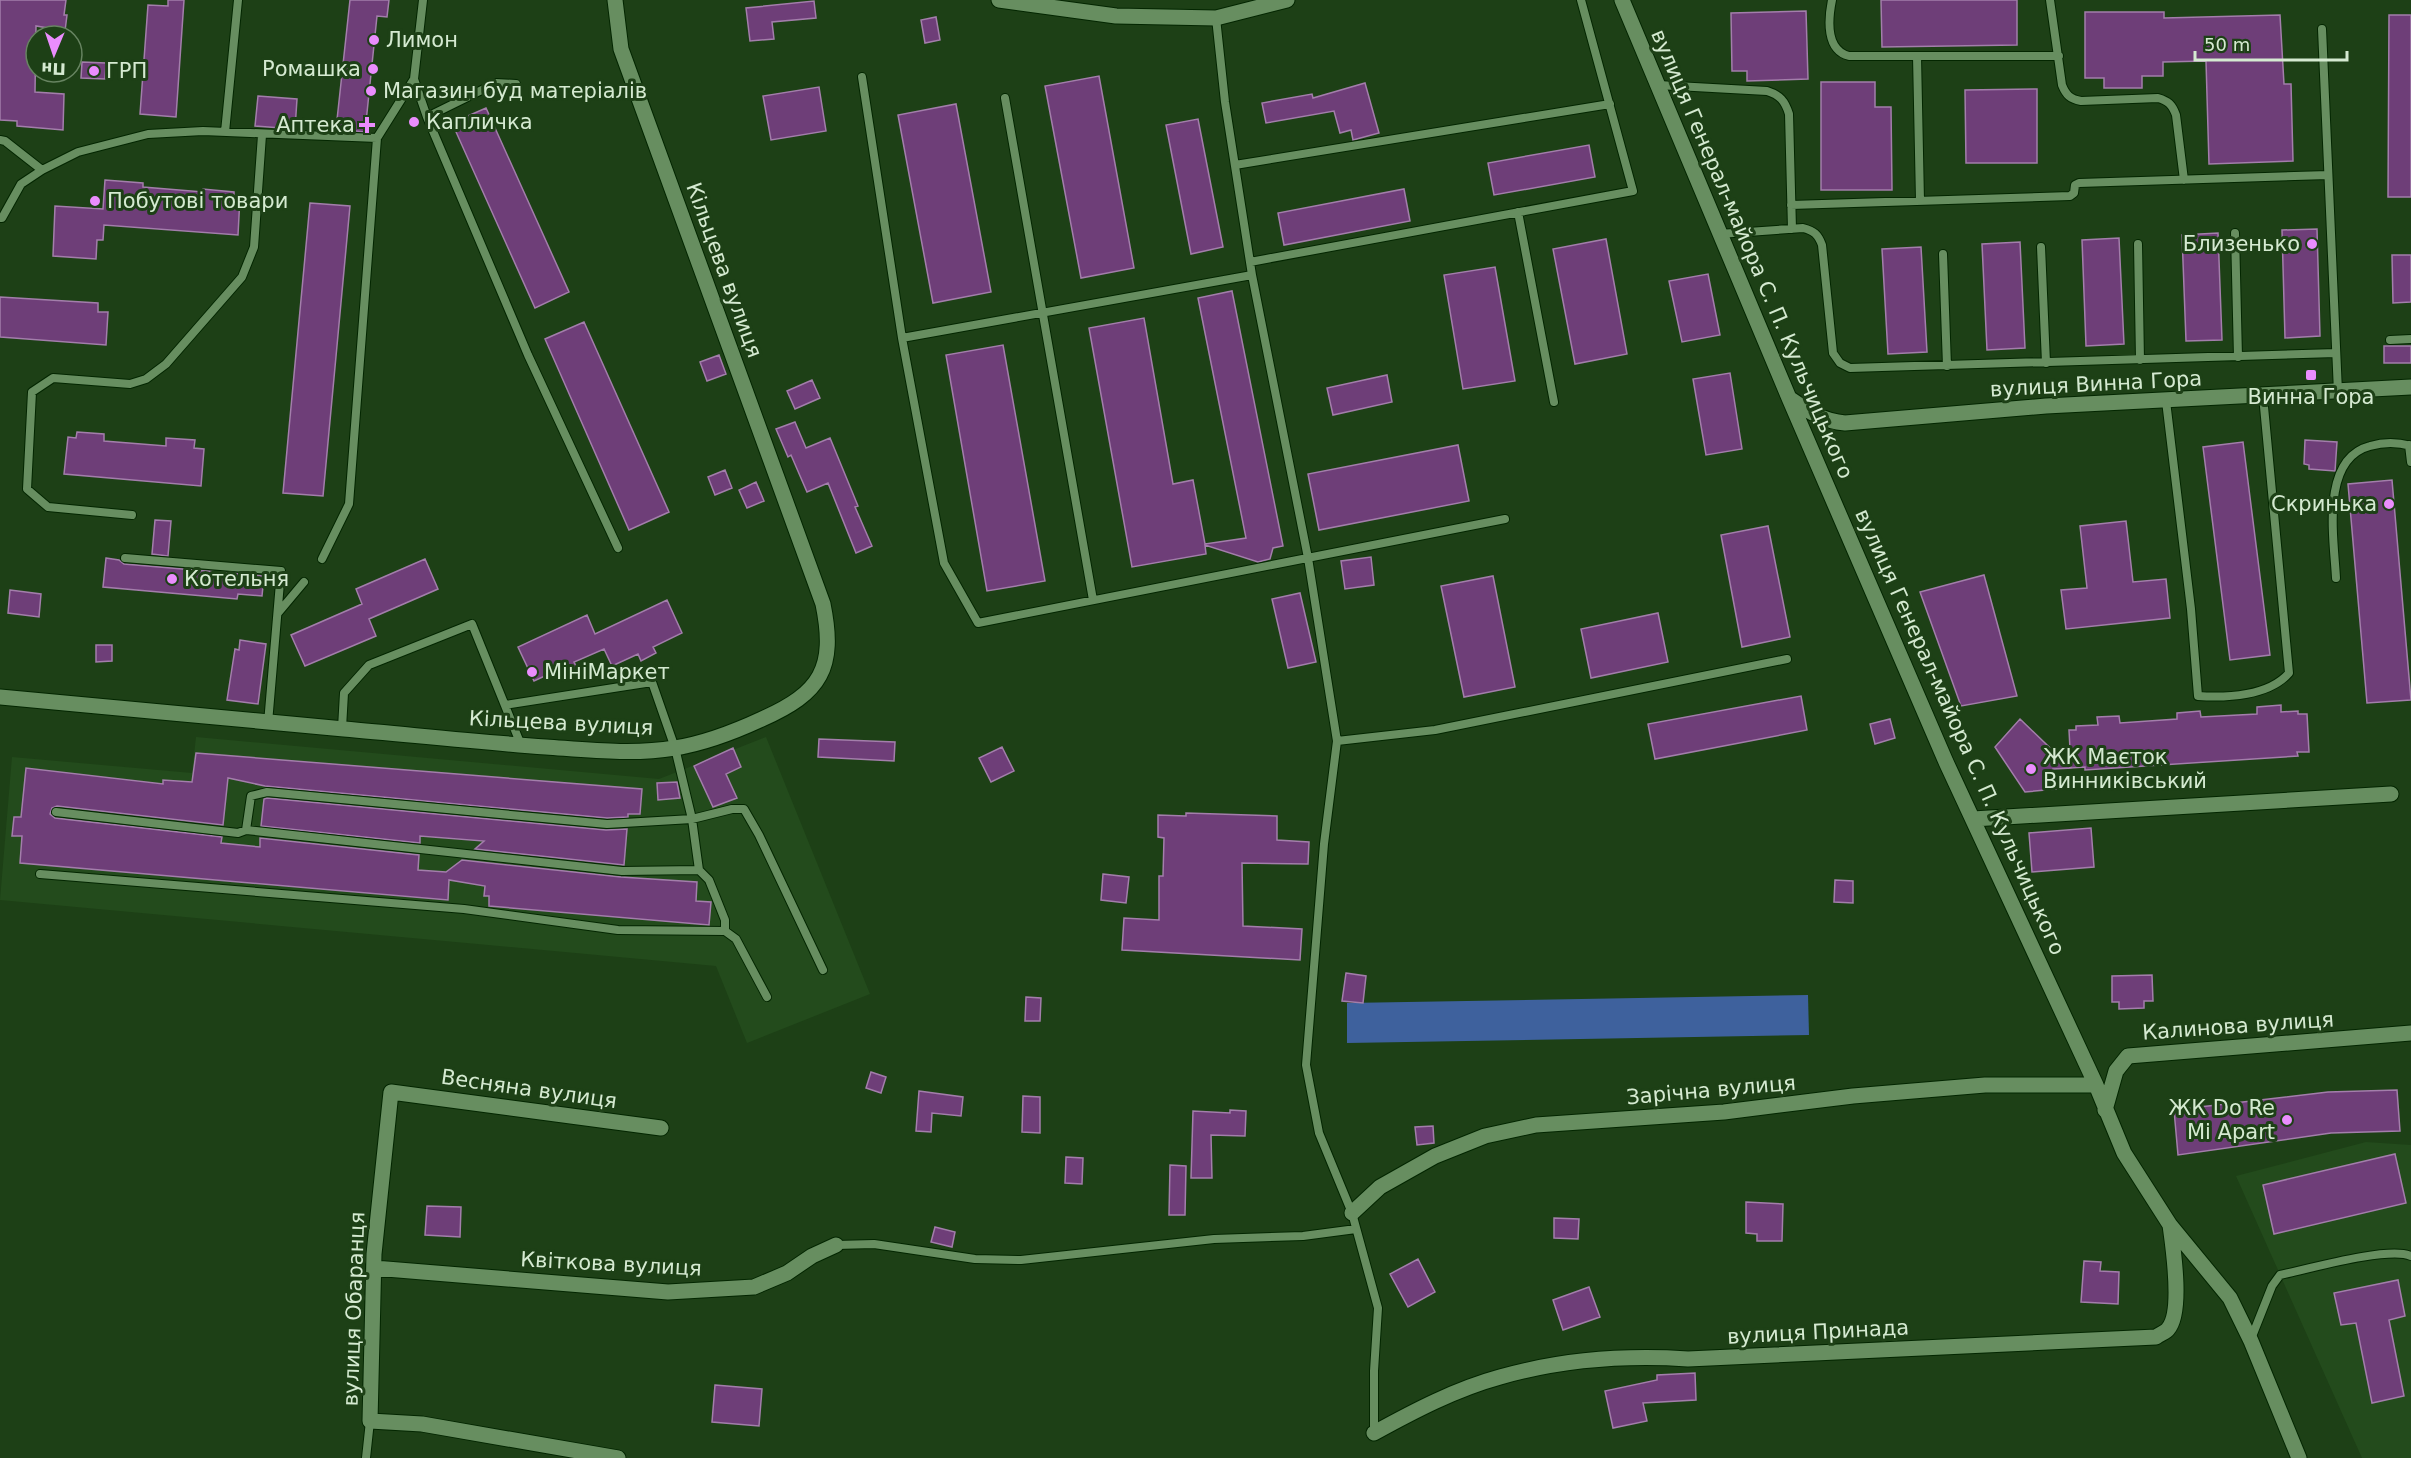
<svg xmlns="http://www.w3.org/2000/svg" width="2411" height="1458" font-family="'DejaVu Sans',sans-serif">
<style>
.built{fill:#234b1c}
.water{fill:#3e619d}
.building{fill:#6e3e78;stroke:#a37eab;stroke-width:1.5}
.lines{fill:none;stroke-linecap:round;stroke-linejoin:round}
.lane-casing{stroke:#032600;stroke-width:10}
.street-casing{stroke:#032600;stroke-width:17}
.lane{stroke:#678e60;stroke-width:8}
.street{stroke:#678e60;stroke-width:15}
.poi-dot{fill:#ea8dfd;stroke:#1d4016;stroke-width:2}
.labels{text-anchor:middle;stroke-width:6;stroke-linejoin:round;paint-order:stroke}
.poi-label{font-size:21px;fill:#d5ead1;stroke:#1d4016;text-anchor:start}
.street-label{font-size:21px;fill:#d5ead1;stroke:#1d4016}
</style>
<rect width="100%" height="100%" fill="#1d4016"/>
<!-- built -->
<path class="built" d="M196 737 659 779 766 737 870 994 747 1043 716 966 0 900 12 757 192 773Z
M2366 1142 2411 1145V1458H2362L2236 1176Z"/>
<!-- water -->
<path class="water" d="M1808 995 1809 1035 1347 1043V1003Z"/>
<!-- building -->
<path class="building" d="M0 0H66L64 15H67L65 31 36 26 35 92 64 94 63 130 17 126V121L0 120Z
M168 0H184L176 117 140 114 148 5 168 6Z
M350 0H389L387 17 377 16 365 132 336 129Z
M1881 0H2017V45L1882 47Z
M814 1 816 18 772 22 774 39 750 41 746 8Z
M1806 11 1808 79 1747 81V71H1732L1731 13Z
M2085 12H2164V18L2280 15 2284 84H2291L2293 161 2209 164 2206 61 2163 62V76H2142V88H2104V78H2085Z
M2389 15H2411V197H2388Z
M936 17 940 40 925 43 921 20Z
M82 62 106 63 105 79 81 78Z
M1099 76 1134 268 1081 278 1045 86Z
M1821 82H1875V107H1891L1892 190H1821Z
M1365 83 1379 133 1353 140 1351 130 1340 133 1334 111 1266 123 1262 103 1312 94 1313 98Z
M819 87 826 131 771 140 763 96Z
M2037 89V163H1966L1965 90Z
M258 96 297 99 295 129 255 126Z
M956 104 991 292 933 303 898 115Z
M486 108 569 292 535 308 452 123Z
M1198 119 1223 247 1191 254 1166 125Z
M1589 145 1595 177 1494 195 1488 163Z
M105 180 143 183V187L203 192V189L234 192V197H240L238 235 104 225 103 240H97L96 259 53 256 55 206 103 209Z
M1404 189 1410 221 1284 245 1278 213Z
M310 203 350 206 323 496 283 493Z
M2317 229 2320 336 2285 338 2282 230Z
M2218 233 2222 340 2186 341 2182 235Z
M2119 238 2124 344 2086 346 2082 240Z
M1606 239 1627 354 1575 364 1553 249Z
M2020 242 2025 348 1987 350 1982 244Z
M1921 247 1927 352 1888 354 1882 249Z
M2392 255H2411V302L2393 303Z
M1495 267 1515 381 1463 389 1444 275Z
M1708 274 1720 335 1682 342 1669 281Z
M1232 291 1283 546 1273 548 1270 559 1258 562 1205 545 1206 554 1132 567 1089 328 1144 318 1173 484 1193 480 1205 544 1246 538 1198 298Z
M0 297 98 303V312H108L106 345 0 337Z
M584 322 669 512 629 530 545 339Z
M1003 345 1045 581 987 591 946 355Z
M2384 346H2411V363H2384Z
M719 355 726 374 707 381 700 362Z
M1730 373 1742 449 1706 455 1693 379Z
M1387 375 1392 402 1333 415 1327 388Z
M812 380 820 398 795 409 787 391Z
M795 422 806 448 830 438 858 506 855 507 872 546 856 553 828 483 807 492 791 455 788 457 776 429Z
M77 432 104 434V441L166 446V438L195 440 194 448 204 449 201 486 64 474 68 437 76 438Z
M2305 440 2337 442 2335 471 2309 469V465L2304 464Z
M2243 442 2270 655 2230 660 2203 447Z
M1458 445 1469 501 1319 530 1308 474Z
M725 470 732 488 715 495 708 477Z
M2392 480 2411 700 2367 703 2348 484Z
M756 482 764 501 747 508 739 490Z
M155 520 171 521 168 556 152 554Z
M2126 521 2133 582 2166 579 2170 618 2066 629 2061 590 2087 588 2080 526Z
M1768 526 1790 637 1742 647 1721 535Z
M1371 557 1374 585 1345 589 1341 561Z
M106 558 119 560 124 564 264 576 262 596 238 594 237 599 103 587Z
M425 559 438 589 369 619 376 636 305 666 291 635 362 604 356 589Z
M1984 575 2017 696 1961 706 1920 592Z
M1493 576 1515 687 1464 697 1441 586Z
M10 590 41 594 39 617 8 613Z
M1300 593 1316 662 1288 668 1272 599Z
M667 600 682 633 653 647 656 653 641 661 638 654 612 666 604 649 574 662 578 670 564 677 560 669 534 681 518 647 587 615 595 634Z
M1658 613 1668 662 1591 678 1581 629Z
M240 640 266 644 258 704 227 700 235 649 239 650Z
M96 645H112V661L96 662Z
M1801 696 1807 730 1655 759 1648 724Z
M2281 705V712L2298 711V714H2307L2309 752H2297L2298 756 2085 770V767L2071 768 2069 730H2076V726L2098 725 2097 717 2119 716 2120 723 2177 719V713L2200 711 2201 717 2257 714V707Z
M1890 719 1895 738 1875 744 1870 724Z
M2020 719 2071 768 2053 769 2056 789 2025 792 1995 747Z
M819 739 895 742 894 761 818 757Z
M1002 747 1014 771 991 782 979 758Z
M733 748 741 767 726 774 737 798 713 807 694 766Z
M196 753 642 789 640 814H628V817L607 818 265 786 228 778 223 825 57 806 52 808 50 814 55 818 222 837 221 843 260 847V838L419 855 418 870 446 872 462 860 621 877 697 882 696 901 711 902 709 925 489 906V896H484L485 886 449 880 448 900 20 863 22 836H12L14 817H21L26 768 163 784V780L192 782Z
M677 782 680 798 658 800 657 783Z
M267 798 606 830 627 829 624 865 475 849 484 841 420 836V843L261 826 264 799Z
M1186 813 1277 816V840L1309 842 1308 864 1242 863 1243 926 1302 929 1300 960 1122 950 1124 918 1159 920V876H1163L1164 838 1158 837V815L1186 816Z
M2091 828 2094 867 2032 872 2029 833Z
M1103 874 1129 877 1126 903 1101 900Z
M1835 880 1853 881V903L1834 902Z
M1346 973 1366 976 1363 1003 1342 1001Z
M2152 975 2153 1001H2144V1008L2119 1009V1002H2112V976Z
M1026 997 1041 998 1040 1021H1025Z
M871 1072 886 1077 881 1093 866 1088Z
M2397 1090 2400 1131 2331 1133 2178 1155 2174 1110 2328 1092Z
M919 1091 963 1097 961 1116 932 1113 931 1132 916 1131Z
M1023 1096 1040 1097V1133L1022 1132Z
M1230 1110 1246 1111 1245 1136 1211 1135 1212 1178H1191L1193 1111 1230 1113Z
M1433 1126 1434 1143 1417 1145 1415 1127Z
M2395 1154 2406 1203 2274 1234 2263 1185Z
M1066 1157 1083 1158 1082 1184 1065 1183Z
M1170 1165 1186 1166 1185 1215H1169Z
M1746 1202 1783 1204 1782 1241H1757V1234L1746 1233Z
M427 1206 461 1207 460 1237 425 1235Z
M1554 1218 1579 1219 1578 1239 1554 1238Z
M935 1227 955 1232 952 1247 931 1242Z
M1418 1259 1435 1292 1408 1307 1390 1274Z
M2084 1261 2101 1262 2100 1271 2119 1272 2118 1304 2081 1302Z
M2398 1280 2405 1316 2389 1320 2404 1396 2372 1403 2356 1323 2341 1325 2334 1293Z
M1589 1287 1600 1317 1563 1330 1553 1300Z
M1695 1373 1696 1400 1643 1403 1647 1421 1613 1428 1605 1391 1657 1380V1375Z
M715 1385 762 1389 759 1426 712 1422Z"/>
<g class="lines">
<defs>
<path id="lane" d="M1832 0C1828 20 1826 50 1849 56H2059
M2050 0 2062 85C2066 95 2070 99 2081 101L2158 98C2168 101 2172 104 2176 115L2184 180
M1216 18 1225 102 1252 275 1308 558 1337 741 1324 844 1306 1065 1319 1133 1352 1213 1378 1308 1374 1371V1433
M2322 29 2338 392
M1917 56 1920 201
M862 77 902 338 944 563 978 623 1505 519
M414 79 427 117 528 355 618 548
M1658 85 1767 91C1780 95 1785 101 1789 114L1792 229
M1005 98 1093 600
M427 117 496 83 516 84
M225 132 238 0
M0 140 5 141 42 170
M1235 165 1610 104
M1791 205 2070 196 2074 193 2075 185 2079 183 2328 175
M1518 212 1554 402
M0 218H2L21 184 42 170 78 152 148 134 203 131 377 138
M2235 233 2238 357
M1719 234 1803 228C1814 231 1818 234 1822 245L1833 353 1840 363 1850 368 2336 353
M2138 244 2140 360
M2041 247 2046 363
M1943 254 1947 366
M1250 262 1633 191 1581 0
M902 338 1252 275
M2390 340 2411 339
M2166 401 2191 609 2198 696C2227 698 2269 696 2289 673L2263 396
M2409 445 2411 462
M132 515 48 507 27 489 32 392 53 378 130 384 146 379 166 364 242 277 254 247 262 135
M125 558 281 571 268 723
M322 559 349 504 377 138 414 79 423 0
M2336 578C2334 539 2320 459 2370 446 2384 442 2397 442 2411 446
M278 613 304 582
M505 705 652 682 675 748 692 819 699 870 709 880 725 920V931
M342 728 344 693 369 665 472 624 521 745
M1337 741 1435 730 1787 659
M56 812 238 833 246 830 622 871 699 870
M246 830 251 796 267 792 607 824 692 819 732 809H744L759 835 823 970
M40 874 464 909 618 930 725 931 736 939 767 997
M836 1245 874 1244 975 1259 1021 1260 1214 1239 1303 1236 1356 1229
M2251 1339 2272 1286 2280 1275C2308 1269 2389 1246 2411 1256
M366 1458 370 1421"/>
<path id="street" d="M999 0 1116 16 1216 18 1287 0
M1622 0 1789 398 1946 762 2096 1085 2124 1153 2170 1225 2230 1298 2251 1341 2299 1458
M1789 398C1808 411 1822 421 1845 423L2046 406 2411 387
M0 697C115 708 229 718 344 729 412 735 479 742 546 747 589 750 633 755 675 748 706 743 734 732 762 719 821 693 836 668 823 604L621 49 615 0
M1973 819 2391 794
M2105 1110 2116 1071 2128 1056 2411 1033
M1352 1213 1380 1187 1435 1156 1485 1136 1536 1125 1724 1112 1853 1096 1985 1085H2096
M374 1268 668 1292 754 1287 787 1273 812 1256 836 1245
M1374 1433C1414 1411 1456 1389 1500 1377 1560 1360 1627 1355 1688 1359L2156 1337C2160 1334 2166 1332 2168 1329 2183 1312 2173 1247 2170 1225
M618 1458 422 1424 370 1421 374 1254 391 1092 661 1128"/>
</defs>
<!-- lane casing -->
<use href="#lane" class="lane-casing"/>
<!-- street casing -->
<use href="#street" class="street-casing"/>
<!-- lane -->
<use href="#lane" class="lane"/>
<!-- street -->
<use href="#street" class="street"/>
</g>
<!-- markers -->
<g class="poi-dot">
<circle cx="374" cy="40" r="6"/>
<circle cx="373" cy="69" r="6"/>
<circle cx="94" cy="71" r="6"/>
<circle cx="371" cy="91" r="6"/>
<circle cx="414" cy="122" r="6"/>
<path d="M364 116h6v6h6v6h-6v6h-6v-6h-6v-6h6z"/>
<circle cx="95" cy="201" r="6"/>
<circle cx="2312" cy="244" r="6"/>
<rect x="2305" y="369" width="12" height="12" rx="3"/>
<circle cx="2389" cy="504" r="6"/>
<circle cx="172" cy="579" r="6"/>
<circle cx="532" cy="672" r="6"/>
<circle cx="2031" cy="769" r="6"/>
<circle cx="2287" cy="1120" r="6"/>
</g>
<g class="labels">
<!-- poi labels -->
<g class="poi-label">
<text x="386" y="47">Лимон</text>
<text x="361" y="76" text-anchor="end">Ромашка</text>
<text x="106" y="78">ГРП</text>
<text x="383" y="98">Магазин буд матеріалів</text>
<text x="426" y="129">Капличка</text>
<text x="355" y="132" text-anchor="end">Аптека</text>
<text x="107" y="208">Побутові товари</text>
<text x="2300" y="251" text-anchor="end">Близенько</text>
<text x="2311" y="404" text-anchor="middle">Винна Гора</text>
<text x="2377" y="511" text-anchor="end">Скринька</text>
<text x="184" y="586">Котельня</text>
<text x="544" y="679">МініМаркет</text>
<text x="2043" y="764">ЖК Маєток<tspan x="2043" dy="24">Винниківський</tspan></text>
<text x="2275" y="1115" text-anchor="end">ЖК Do Re<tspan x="2275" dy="24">Mi Apart</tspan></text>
</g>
<!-- street labels -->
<g class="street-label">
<text transform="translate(1752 254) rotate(67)" y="7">вулиця Генерал-майора С. П. Кульчицького</text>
<text transform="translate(724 270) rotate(70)" y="7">Кільцева вулиця</text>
<text transform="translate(2096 384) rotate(-3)" y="7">вулиця Винна Гора</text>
<text transform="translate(561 723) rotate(3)" y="7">Кільцева вулиця</text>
<text transform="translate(1960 732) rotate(66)" y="7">вулиця Генерал-майора С. П. Кульчицького</text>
<text transform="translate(2238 1026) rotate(-4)" y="7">Калинова вулиця</text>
<text transform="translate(529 1089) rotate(8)" y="7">Весняна вулиця</text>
<text transform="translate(1711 1090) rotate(-5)" y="7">Зарічна вулиця</text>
<text transform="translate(611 1264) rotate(3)" y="7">Квіткова вулиця</text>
<text transform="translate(354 1309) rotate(-88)" y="7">вулиця Обаранця</text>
<text transform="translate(1818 1332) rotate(-3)" y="7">вулиця Принада</text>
</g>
</g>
<!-- north arrow -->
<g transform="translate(54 54) rotate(182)"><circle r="28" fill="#1d4016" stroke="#678461" stroke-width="1.5"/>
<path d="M0-4.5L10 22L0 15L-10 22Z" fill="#ea8dfd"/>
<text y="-9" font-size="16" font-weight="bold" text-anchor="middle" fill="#d5ead1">Пн</text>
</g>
<!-- scale -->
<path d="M2195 51v9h152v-9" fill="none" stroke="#d5ead1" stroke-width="3"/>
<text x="2204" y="51" font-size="18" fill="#d5ead1" stroke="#1d4016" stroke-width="4.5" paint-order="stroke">50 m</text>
</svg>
